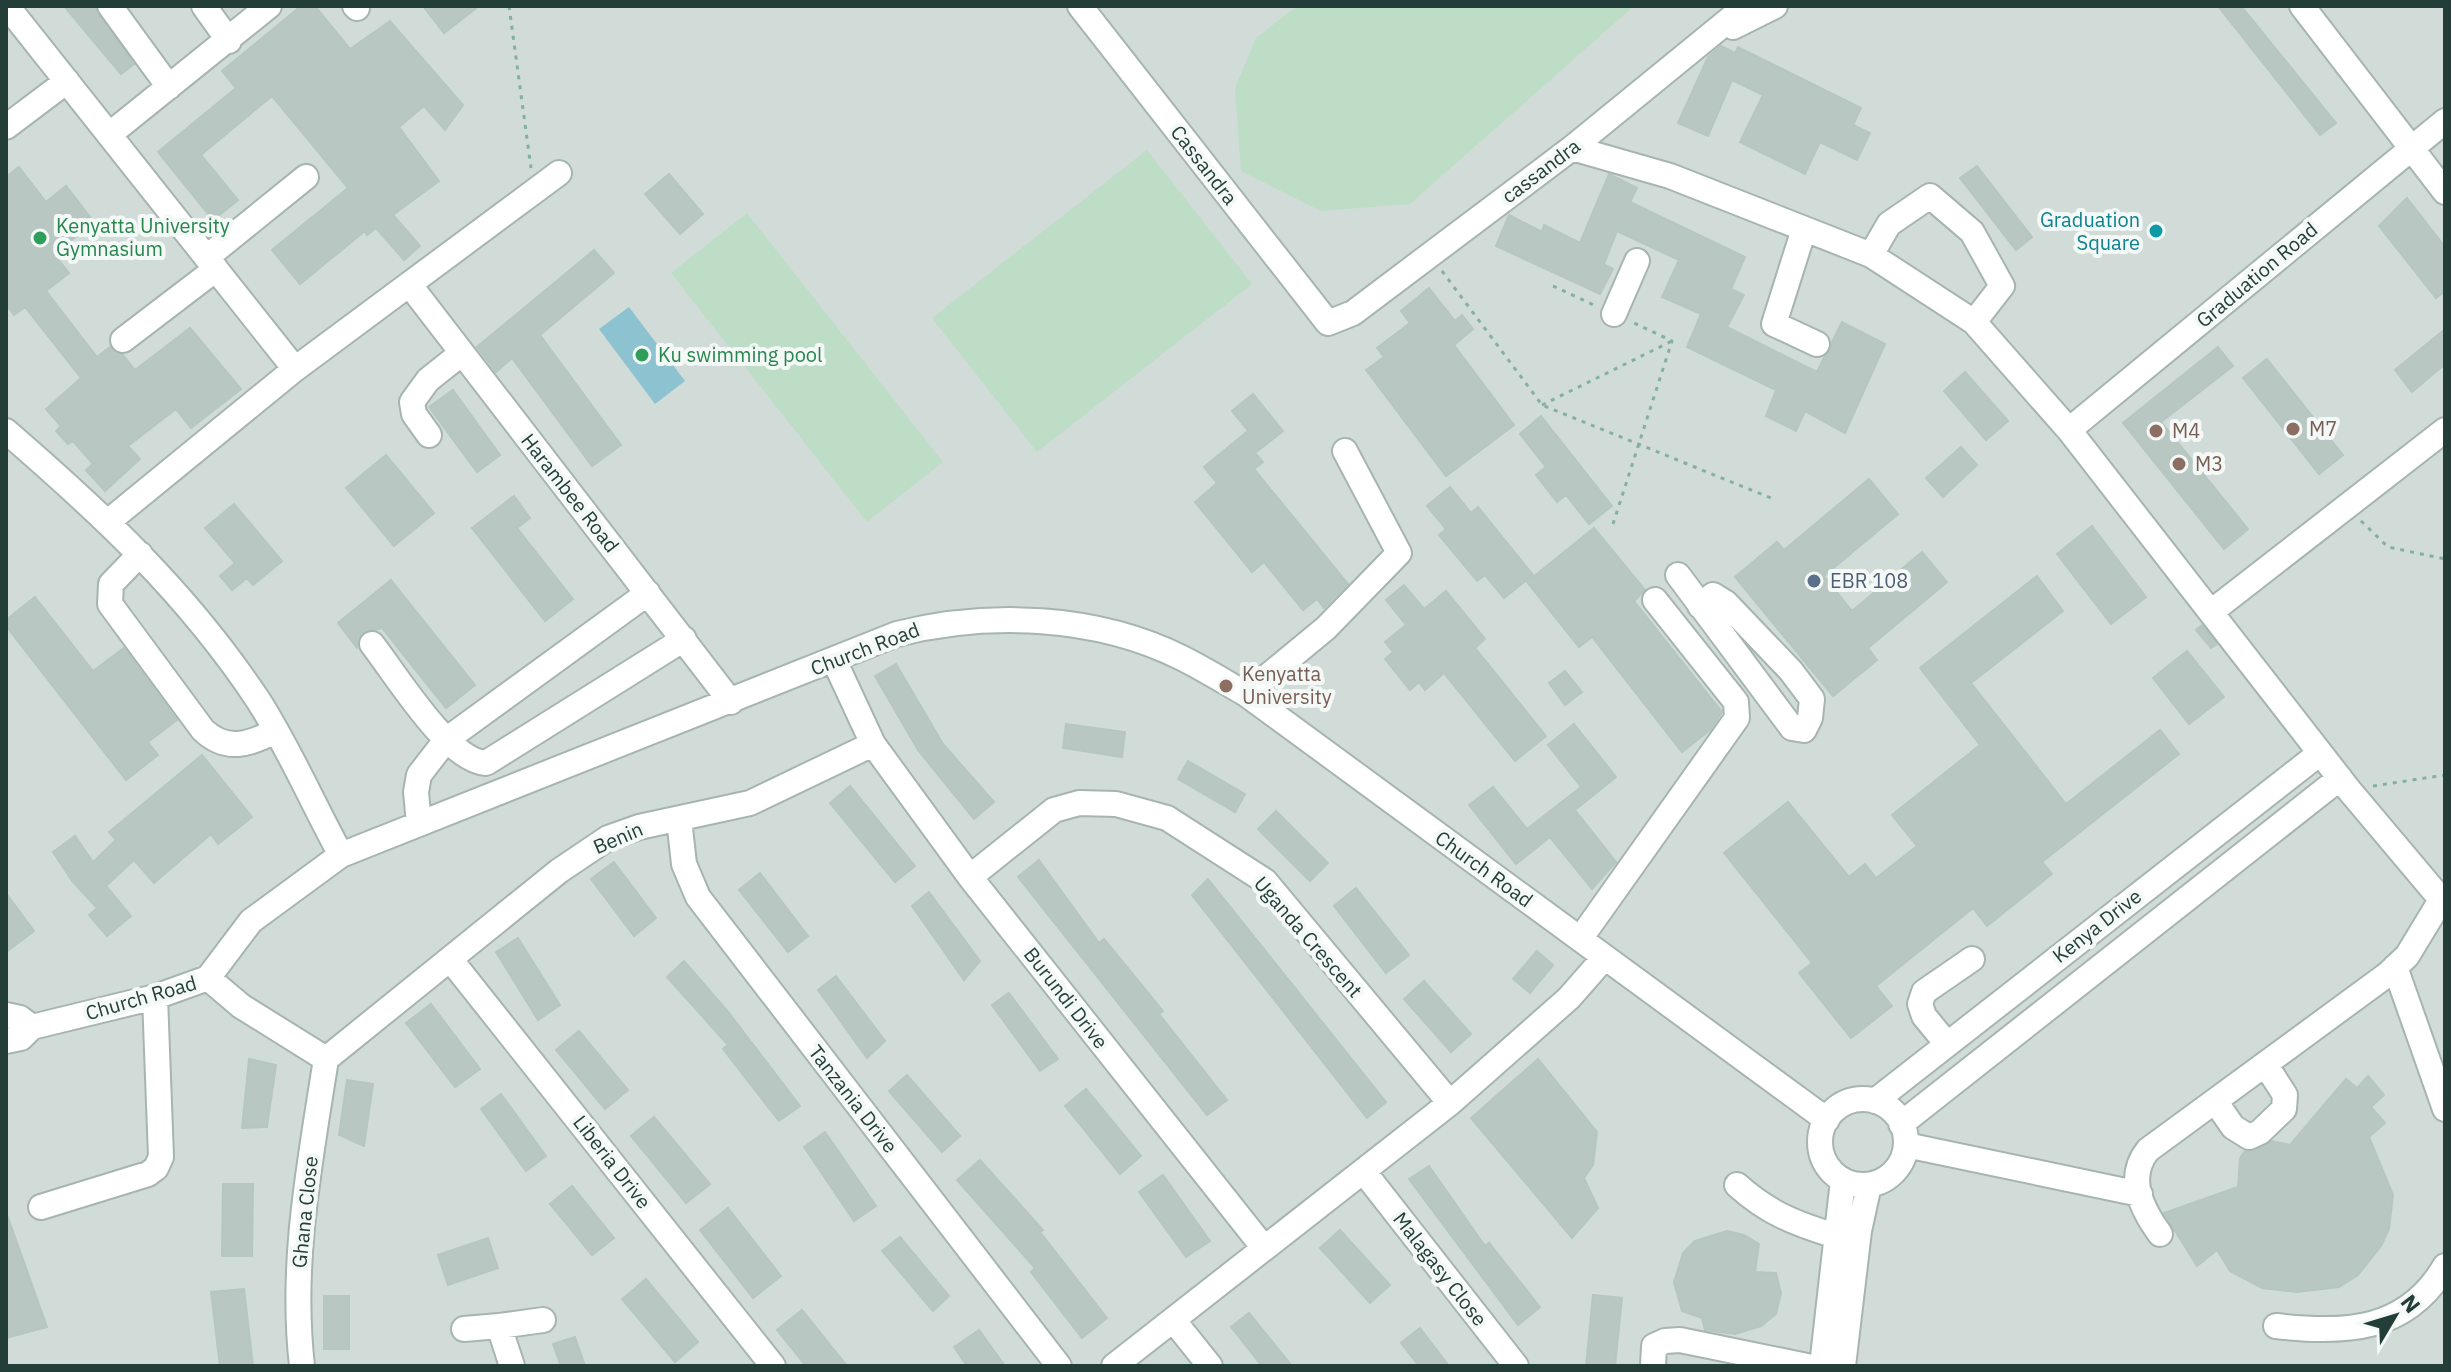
<svg xmlns="http://www.w3.org/2000/svg" width="2451" height="1372" font-family="'IBM Plex Sans',sans-serif">
<style>
.built{fill:#d1dcd8}
.green{fill:#bdddc7}
.water{fill:#8dc3d0}
.building{fill:#b8c7c2;stroke:#b6c6c0;stroke-width:2}
.lines{fill:none;stroke-linecap:round;stroke-linejoin:round}
.minor-casing{stroke:#a6b5b0;stroke-width:28}
.path{stroke:#84afa4;stroke-width:3;stroke-dasharray:4 6;stroke-linecap:butt}
.minor{stroke:#fff;stroke-width:24}
.culture-dot{fill:#0f9aa8;stroke:#f4f9f7;stroke-width:3}
.leisure-dot{fill:#2e9e5b;stroke:#f4f9f7;stroke-width:3}
.education-dot{fill:#8d6e63;stroke:#f4f9f7;stroke-width:3}
.service-dot{fill:#5c6f8a;stroke:#f4f9f7;stroke-width:3}
.labels{text-anchor:middle;stroke-width:8;stroke-linejoin:round;paint-order:stroke}
.street-label{font-size:20px;fill:#233e38;stroke:#f4f9f7}
.culture-label{font-size:20px;fill:#0d838f;stroke:#f4f9f7;text-anchor:end}
.leisure-label{font-size:20px;fill:#27864d;stroke:#f4f9f7;text-anchor:start}
.education-label{font-size:20px;fill:#785e54;stroke:#f4f9f7;text-anchor:start}
.service-label{font-size:20px;fill:#4e5e75;stroke:#f4f9f7;text-anchor:start}
</style>
<rect width="100%" height="100%" fill="#e3ede9"/>
<!-- built -->
<path class="built" d="M6 6H2445V1366H6Z"/>
<!-- green -->
<path class="green" d="M1297 6H1634L1410 204 1321 211 1241 171 1235 88 1256 38Z
M1147 150 1252 284 1037 452 932 318Z
M747 213 943 462 867 522 671 273Z"/>
<!-- water -->
<path class="water" d="M629 307 685 381 655 404 599 329Z"/>
<!-- building -->
<path class="building" d="M64 6H95L134 64 121 74Z
M301 6H315L350 49 390 21 463 105 445 130 424 106 399 127 439 181 393 215 420 246 404 260 376 228 367 235 365 231 300 284 272 250 348 188 272 96 201 155 238 200 213 220 158 152 236 88 222 71Z
M423 6H479L444 33Z
M2218 6H2241L2336 123 2320 135Z
M1721 46 1735 53 1738 47 1861 108 1853 125 1870 133 1857 160 1820 142 1805 174 1740 142 1763 95 1732 80 1708 136 1678 123 1708 57Z
M1977 166 2032 237 2016 250 1960 178Z
M19 167 46 202 66 186 94 222 54 254 69 273 46 291 97 357 110 347 123 355 135 370 190 328 241 389 191 428 176 409 128 446 140 459 105 491 86 470 93 464 73 441 68 444 56 431 61 426 46 409 81 378 25 307 14 315 6 304V177Z
M669 174 703 214 680 234 645 194Z
M1609 174 1637 188 1630 202 1745 257 1731 289 1744 295 1727 327 1817 372 1842 322 1885 344 1845 433 1805 411 1796 431 1766 416 1776 390 1687 347 1701 314 1662 297 1679 260 1617 231 1604 264 1613 269 1600 294 1496 246 1509 215 1542 232 1544 225 1580 243Z
M2407 198 2445 247V291L2436 298 2379 226Z
M594 250 614 273 540 335 621 445 592 466 512 358 496 372 477 347Z
M1429 288 1455 321 1462 315 1473 329 1454 345 1514 425 1446 476 1366 370 1384 357 1377 348 1410 323 1401 311Z
M2445 329V364L2412 392 2395 370Z
M2218 347 2233 366 2161 422 2248 529 2224 549 2123 423Z
M2267 359 2343 455 2319 474 2243 378Z
M1965 372 2008 421 1986 440 1944 391Z
M453 390 500 455 477 472 429 407Z
M1253 394 1283 431 1255 453 1263 462 1254 469 1348 584 1324 608 1317 599 1303 610 1264 562 1252 572 1195 502 1217 483 1204 467 1248 431 1232 411Z
M1541 416 1612 506 1589 524 1566 495 1557 502 1536 475 1546 467 1520 434Z
M1961 447 1977 465 1943 497 1926 478Z
M386 455 434 513 394 546 346 488Z
M1869 479 1898 514 1824 576 1852 611 1922 552 1947 582 1868 648 1877 660 1833 696 1735 577 1777 542 1784 550Z
M1450 487 1471 513 1478 507 1533 575 1504 598 1485 575 1477 581 1439 535 1446 529 1427 506Z
M514 496 530 518 517 528 573 599 545 621 472 528Z
M234 504 282 561 253 585 247 578 232 590 220 576 235 563 205 528Z
M2092 526 2146 597 2111 624 2057 554Z
M1594 528 1645 590 1634 601 1722 712 1710 730 1682 752 1592 637 1579 647 1527 582Z
M2037 576 2063 611 1971 683 2066 804 2160 730 2179 754 2042 862 2052 874 1987 926 1973 908 1876 986 1892 1006 1851 1038 1799 973 1812 963 1724 853 1788 802 1849 877 1865 864 1876 878 1917 846 1892 815 1980 745 1920 668Z
M391 580 475 685 446 708 382 628 362 633 357 648 338 623Z
M1404 585 1424 609 1446 591 1485 639 1475 648 1546 736 1515 761 1444 673 1425 690 1419 682 1410 690 1385 659 1393 652 1385 642 1406 625 1386 600Z
M35 597 93 671 124 648 177 720 148 742 158 755 126 780 6 626V620Z
M2202 625 2217 644 2211 648 2196 630Z
M2187 651 2224 697 2189 724 2153 678Z
M896 664 943 744 994 802 974 819 918 750 875 676Z
M1565 671 1582 692 1565 705 1549 683Z
M1066 724 1125 732 1122 757 1063 748Z
M1574 724 1616 777 1575 810 1616 862 1592 889 1550 837 1516 864 1469 805 1493 787 1527 829 1581 787 1548 745Z
M202 755 252 817 218 844 211 834 154 883 134 860 106 886 131 916 107 936 89 915 97 908 72 881 53 852 75 836 93 862 116 840 109 832Z
M1188 761 1245 794 1235 812 1178 779Z
M850 786 915 866 895 882 830 803Z
M1276 811 1328 863 1310 881 1258 829Z
M1039 860 1099 943 1104 939 1163 1011 1159 1014 1227 1100 1207 1115 1018 877Z
M614 862 656 918 634 936 591 879Z
M760 873 808 936 788 952 739 890Z
M1208 879 1386 1102 1367 1118 1192 895Z
M1356 888 1409 955 1386 973 1334 906Z
M929 892 980 961 964 980 912 906Z
M6 893 34 931 6 952Z
M518 938 560 1005 538 1020 496 952Z
M1537 951 1553 965 1530 993 1513 979Z
M684 961 729 1013 800 1106 779 1121 723 1049 728 1045 667 977Z
M836 976 885 1041 867 1058 818 990Z
M1424 981 1471 1034 1451 1052 1404 999Z
M1009 993 1058 1059 1040 1071 992 1005Z
M431 1004 480 1069 455 1087 406 1023Z
M579 1031 628 1090 605 1109 556 1050Z
M249 1059 276 1065 267 1127 242 1128Z
M1538 1059 1597 1132 1593 1165 1584 1178 1598 1208 1572 1238 1471 1118Z
M907 1075 960 1136 942 1152 889 1091Z
M2368 1076 2384 1095 2371 1107 2385 1123 2369 1137 2393 1195 2389 1229 2381 1246 2358 1275 2339 1287 2297 1292 2262 1288 2230 1271 2217 1250 2197 1266 2164 1213 2238 1187 2240 1158 2245 1151H2255L2272 1141 2290 1145 2346 1079 2357 1088Z
M347 1080 373 1084 364 1146 339 1135Z
M1086 1089 1141 1156 1120 1174 1065 1106Z
M501 1094 546 1156 526 1171 481 1109Z
M654 1117 710 1184 686 1203 631 1136Z
M825 1132 876 1206 854 1221 804 1147Z
M980 1160 1043 1230 1040 1232 1107 1318 1082 1338 1031 1272 1035 1268 957 1180Z
M1429 1166 1485 1246 1489 1243 1540 1307 1518 1325 1409 1179Z
M1163 1175 1210 1241 1186 1257 1139 1192Z
M223 1184H253L252 1256H222Z
M572 1186 614 1238 592 1255 550 1204Z
M728 1208 781 1276 753 1298 700 1230Z
M6 1212 47 1327 6 1338Z
M1340 1230 1390 1285 1370 1303 1320 1248Z
M1727 1231 1744 1235 1759 1244 1755 1272 1776 1273 1781 1293 1776 1314 1761 1326 1735 1334 1705 1330 1702 1318 1682 1311 1674 1282 1683 1253 1695 1241Z
M900 1237 949 1296 933 1311 882 1251Z
M488 1238 498 1268 448 1285 438 1255Z
M646 1279 698 1342 675 1362 622 1299Z
M244 1289 253 1366H220L211 1292Z
M1593 1295 1622 1298 1615 1366H1586Z
M324 1296H349V1349H324Z
M802 1310 847 1366H806L777 1330Z
M1249 1313 1292 1366H1262L1231 1327Z
M1420 1328 1449 1366H1419L1401 1343Z
M979 1330 1005 1366H967L954 1347Z
M575 1337 585 1366H561L553 1344Z"/>
<g class="lines">
<defs>
<path id="minor" d="M7 6 295 369
M110 6 169 87
M204 6 229 41
M355 6 357 8
M1080 6 1328 323 1353 313 1572 148 1746 6
M2302 6 2445 192
M1733 27 1775 6
M6 127 67 81
M110 134 269 6
M1572 148 1670 176 1871 255 1974 322 2069 430 2349 790 2445 904
M1804 229 1774 324 1817 344
M1871 255 1889 224 1930 196 1972 232 2002 286 1974 322
M207 257 306 177
M409 284 731 702
M1614 314 1637 261
M123 340 216 269
M2069 430 2445 121
M6 431C102 514 187 593 258 700 289 748 313 804 341 855
M429 435 414 414 412 402 428 380 462 353
M109 521 295 369 559 173
M140 554 111 584 110 604 203 730C226 752 249 745 275 731
M1678 575C1716 626 1754 677 1792 728L1804 730 1810 718 1812 699 1791 671 1726 603 1713 595 1700 606
M2211 612 2445 430
M372 644C395 673 448 761 486 763L684 639
M834 660 873 744 970 877 1264 1248
M1246 694 1326 628 1399 553 1345 451
M679 819 684 864 698 897 1059 1366
M419 824 416 792 419 775 446 740 648 593
M970 877 1054 810 1079 803 1116 804 1167 818 1265 881 1450 1103
M1580 939 1737 718 1736 702 1655 600
M450 959 773 1366
M2395 967 2445 1109
M208 978 241 1006 326 1059
M6 1015 20 1018 32 1027 21 1038 6 1041
M32 1027 155 997 208 978 251 921 341 855 897 634C989 611 1096 615 1182 658 1204 669 1225 682 1246 694L1827 1120
M1947 1044 1924 1016 1920 1004 1924 992 1972 959
M326 1059 559 871 608 838 639 827 750 803 873 744
M1820 1142a43 43 0 1 1 86 0a43 43 0 1 1-86 0Z
M1875 1101 2320 753
M2215 1101 2233 1127 2249 1137 2260 1132 2284 1109 2285 1095 2265 1064
M1901 1124 2340 778
M1906 1145 2140 1194
M1364 1172 1516 1366
M1737 1185C1768 1213 1796 1224 1836 1236
M41 1207 148 1174 156 1168 161 1157 155 997
M2160 1234C2141 1208 2126 1177 2148 1150L2388 974 2407 956 2441 900
M1174 1321 1210 1366
M2276 1326C2344 1334 2407 1332 2445 1266
M464 1329 499 1326
M302 1366C290 1262 310 1162 326 1059
M512 1366 499 1326 543 1320
M1114 1366 1450 1103 1569 998 1604 958
M1653 1366 1654 1346 1665 1341 1680 1340 1807 1366
M1822 1366 1843 1180
M1843 1366 1859 1231 1869 1185"/>
</defs>
<!-- minor casing -->
<use href="#minor" class="minor-casing"/>
<!-- path -->
<path class="path" d="M509 6 531 168
M1442 271 1542 405 1771 498
M1553 286 1596 306
M1542 405 1672 341
M2361 521 2388 547 2445 559
M1613 524 1672 341 1632 322
M2373 786 2445 775"/>
<!-- minor -->
<use href="#minor" class="minor"/>
</g>
<!-- markers -->
<circle class="culture-dot" cx="2156" cy="231" r="8"/>
<g class="leisure-dot">
<circle cx="40" cy="238" r="8"/>
<circle cx="642" cy="355" r="8"/>
</g>
<g class="education-dot">
<circle cx="2293" cy="429" r="8"/>
<circle cx="2156" cy="431" r="8"/>
<circle cx="2179" cy="464" r="8"/>
<circle cx="1226" cy="686" r="8"/>
</g>
<circle class="service-dot" cx="1814" cy="581" r="8"/>
<g class="labels">
<!-- street labels -->
<g class="street-label">
<text transform="translate(1204 165) rotate(52)" y="7">Cassandra</text>
<text transform="translate(1541 171) rotate(-37)" y="7">cassandra</text>
<text transform="translate(2257 275) rotate(-40)" y="7">Graduation Road</text>
<text transform="translate(570 493) rotate(52)" y="7">Harambee Road</text>
<text transform="translate(865 649) rotate(-21)" y="7">Church Road</text>
<text transform="translate(618 838) rotate(-23)" y="7">Benin</text>
<text transform="translate(1484 869) rotate(36)" y="7">Church Road</text>
<text transform="translate(2097 926) rotate(-38)" y="7">Kenya Drive</text>
<text transform="translate(1308 937) rotate(49)" y="7">Uganda Crescent</text>
<text transform="translate(141 998) rotate(-16)" y="7">Church Road</text>
<text transform="translate(1066 998) rotate(52)" y="7">Burundi Drive</text>
<text transform="translate(853 1099) rotate(52)" y="7">Tanzania Drive</text>
<text transform="translate(612 1162) rotate(52)" y="7">Liberia Drive</text>
<text transform="translate(305 1212) rotate(-84)" y="7">Ghana Close</text>
<text transform="translate(1440 1269) rotate(52)" y="7">Malagasy Close</text>
</g>
<!-- culture labels -->
<g class="culture-label">
<text x="2140" y="227">Graduation<tspan x="2140" dy="23">Square</tspan></text>
</g>
<!-- leisure labels -->
<g class="leisure-label">
<text x="56" y="233">Kenyatta University<tspan x="56" dy="23">Gymnasium</tspan></text>
<text x="658" y="362">Ku swimming pool</text>
</g>
<!-- education labels -->
<g class="education-label">
<text x="2309" y="436">M7</text>
<text x="2172" y="438">M4</text>
<text x="2195" y="471">M3</text>
<text x="1242" y="681">Kenyatta<tspan x="1242" dy="23">University</tspan></text>
</g>
<!-- service labels -->
<g class="service-label">
<text x="1830" y="588">EBR 108</text>
</g>
</g>
<!-- border -->
<rect width="2451" height="1372" fill="none" stroke="#233e38" stroke-width="16"/>
<!-- north arrow -->
<g transform="translate(2395 1316) rotate(52)" stroke="#f4f9f7" stroke-width="6" paint-order="stroke">
<path d="M0-6L14 30L0 20L-14 30Z" fill="#233e38"/>
<text y="-12" font-size="22" font-weight="bold" text-anchor="middle" fill="#233e38">N</text>
</g>
</svg>
